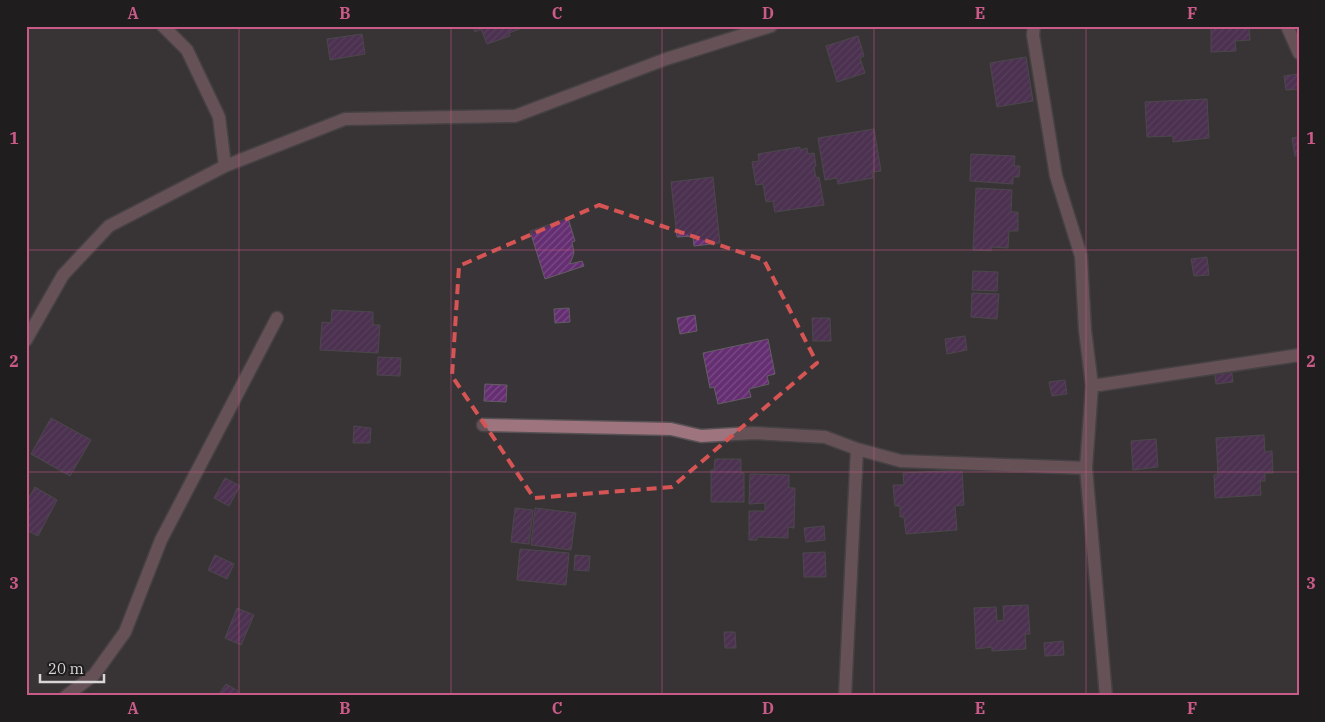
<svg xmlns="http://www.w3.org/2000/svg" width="1325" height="722" font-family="'IBM Plex Serif',serif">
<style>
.building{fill:url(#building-hatch);stroke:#625e63}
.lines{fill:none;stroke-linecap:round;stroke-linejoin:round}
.minor-casing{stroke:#565154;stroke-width:15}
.minor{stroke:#9e747e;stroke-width:12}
.marked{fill:none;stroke:#d75454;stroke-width:4;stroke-dasharray:10 6;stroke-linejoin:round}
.grid{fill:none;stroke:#ca5a87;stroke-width:1;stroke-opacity:0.55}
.neatline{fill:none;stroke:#ca5a87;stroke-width:2}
.grid-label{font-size:16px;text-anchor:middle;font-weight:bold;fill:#ca5a87}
</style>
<defs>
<pattern id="building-hatch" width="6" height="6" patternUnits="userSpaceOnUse" patternTransform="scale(1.25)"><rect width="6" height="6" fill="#652e72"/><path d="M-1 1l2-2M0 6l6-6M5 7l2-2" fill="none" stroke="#7a4c85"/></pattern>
</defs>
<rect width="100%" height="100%" fill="#393437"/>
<!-- building -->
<path class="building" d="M473 26H527L509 33 510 36 487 44 481 29 475 32Z
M1211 26H1249L1250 40 1235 41 1236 51 1211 52Z
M362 34 365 54 330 60 327 39Z
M858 36 864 56 860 58 865 73 837 82 826 46Z
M1026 57 1033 101 997 107 990 63Z
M1299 74V89L1286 90 1284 76Z
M1207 99 1209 138 1173 142V136L1147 137 1145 102Z
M874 129 881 171 872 172 873 178 838 184 837 178 825 180 818 138Z
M1299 137V155L1295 156 1292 138Z
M800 147V150L807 148 808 154 814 153 816 166 814 167 816 178 819 177 824 205 775 212 773 201 766 202 763 184 756 185 752 162 759 161 758 154Z
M971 154 1015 156 1014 166H1020L1019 177H1013V184L970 181Z
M713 177 720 243 694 246 693 236 677 237 671 182Z
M976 188 1012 190 1011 212H1018V231H1009L1008 248 992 247 991 251 973 250Z
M568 218 575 241 572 242 574 253 570 264 582 261 584 266 545 279 530 231Z
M1207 257 1209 275 1194 276 1191 259Z
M973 271 998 272 997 291 972 290Z
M972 293 999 294 997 319 971 317Z
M569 308 570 322 555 323 554 309Z
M332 310 373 312V325H380L378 353 320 350 322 322 331 323Z
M695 315 697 331 680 334 677 318Z
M812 318H830L831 341H813Z
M965 336 967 350 947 354 945 339Z
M768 339 775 374 767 376 769 384 749 389 751 397 718 404 714 387 710 388 703 353Z
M378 357 401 358 400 376 377 375Z
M1231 367 1233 382 1216 384 1214 369Z
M1065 380 1067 394 1052 396 1049 382Z
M485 384 507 385 506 402 484 401Z
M51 418 91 440 70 476 31 454Z
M354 426 371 428 370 443H353Z
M1264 435 1265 452 1272 451 1273 473H1265V481H1260L1261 495 1215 498 1214 475 1218 474 1216 438Z
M1156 439 1158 467 1133 470 1131 441Z
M715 459H741V473H744V502H711V470H714Z
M962 470 964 505 955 506 957 530 906 534 904 517H900V506H895L893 485H904L903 473Z
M750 474 789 475V488H795L794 528 788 527V538L757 537V540H749V511H765V503L749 504Z
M225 478 240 486 229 506 214 498Z
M35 487 57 500 38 536 26 530V503Z
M515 508 533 510 529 544 511 542Z
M535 508 576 513 571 550 531 545Z
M824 526 825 540 806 542 804 528Z
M520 549 569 553 566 585 517 580Z
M825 552 826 577H804L803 553Z
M215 555 234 564 227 579 208 570Z
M575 555 590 556 589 571 574 570Z
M1028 605 1030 634H1025L1026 649 992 651V647L976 649 974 608 996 607 997 621 1004 620 1003 606Z
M237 608 254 615 241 645 225 638Z
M724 632H735L736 648H725Z
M1063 641 1064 655 1045 656 1044 643Z
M226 684 238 691 235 696H218Z"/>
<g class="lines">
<defs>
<path id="minor" d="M163 26 187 50 219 117 225 166
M1034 26 1033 35 1056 176 1081 256 1085 330 1092 386 1086 468 1106 696
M1287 26 1299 53
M26 340 63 275 109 226 225 166 345 119 515 116 666 59 771 26
M1092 386 1299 355
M483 425 671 429 701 436 754 433 825 437 857 449 901 461 1086 468
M66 696 94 675 125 632 161 540 277 318
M845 696 857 449"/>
</defs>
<!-- minor casing -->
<use href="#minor" class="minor-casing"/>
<!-- minor -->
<use href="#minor" class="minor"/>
</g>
<!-- marked area -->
<path d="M0 0H1325V722H0ZM599 205 764 260 817 363 672 487 534 498 452 376 459 266Z" fill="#393437" fill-opacity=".55" fill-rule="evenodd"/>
<path class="marked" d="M599 205 764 260 817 363 672 487 534 498 452 376 459 266Z"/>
<!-- grid -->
<path class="grid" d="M239 26V696M451 26V696M662 26V696M874 26V696M1086 26V696M26 250H1299M26 472H1299"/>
<!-- border -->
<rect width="1325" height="722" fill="none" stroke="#1f1d1e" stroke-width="55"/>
<!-- scale -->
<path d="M40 674v8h64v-8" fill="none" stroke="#d9d6d8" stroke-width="2.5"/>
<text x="48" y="674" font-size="15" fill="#d9d6d8" stroke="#1f1d1e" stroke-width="4" paint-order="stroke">20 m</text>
<rect x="28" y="28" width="1270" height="666" class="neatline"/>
<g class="grid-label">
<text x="133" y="19">A</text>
<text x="345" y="19">B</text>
<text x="557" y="19">C</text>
<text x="768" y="19">D</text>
<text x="980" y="19">E</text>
<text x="1192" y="19">F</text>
<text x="14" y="144">1</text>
<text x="1311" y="144">1</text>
<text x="14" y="367">2</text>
<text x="1311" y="367">2</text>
<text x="14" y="589">3</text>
<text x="1311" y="589">3</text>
<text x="133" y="714">A</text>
<text x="345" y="714">B</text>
<text x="557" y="714">C</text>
<text x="768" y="714">D</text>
<text x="980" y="714">E</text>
<text x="1192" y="714">F</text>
</g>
</svg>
